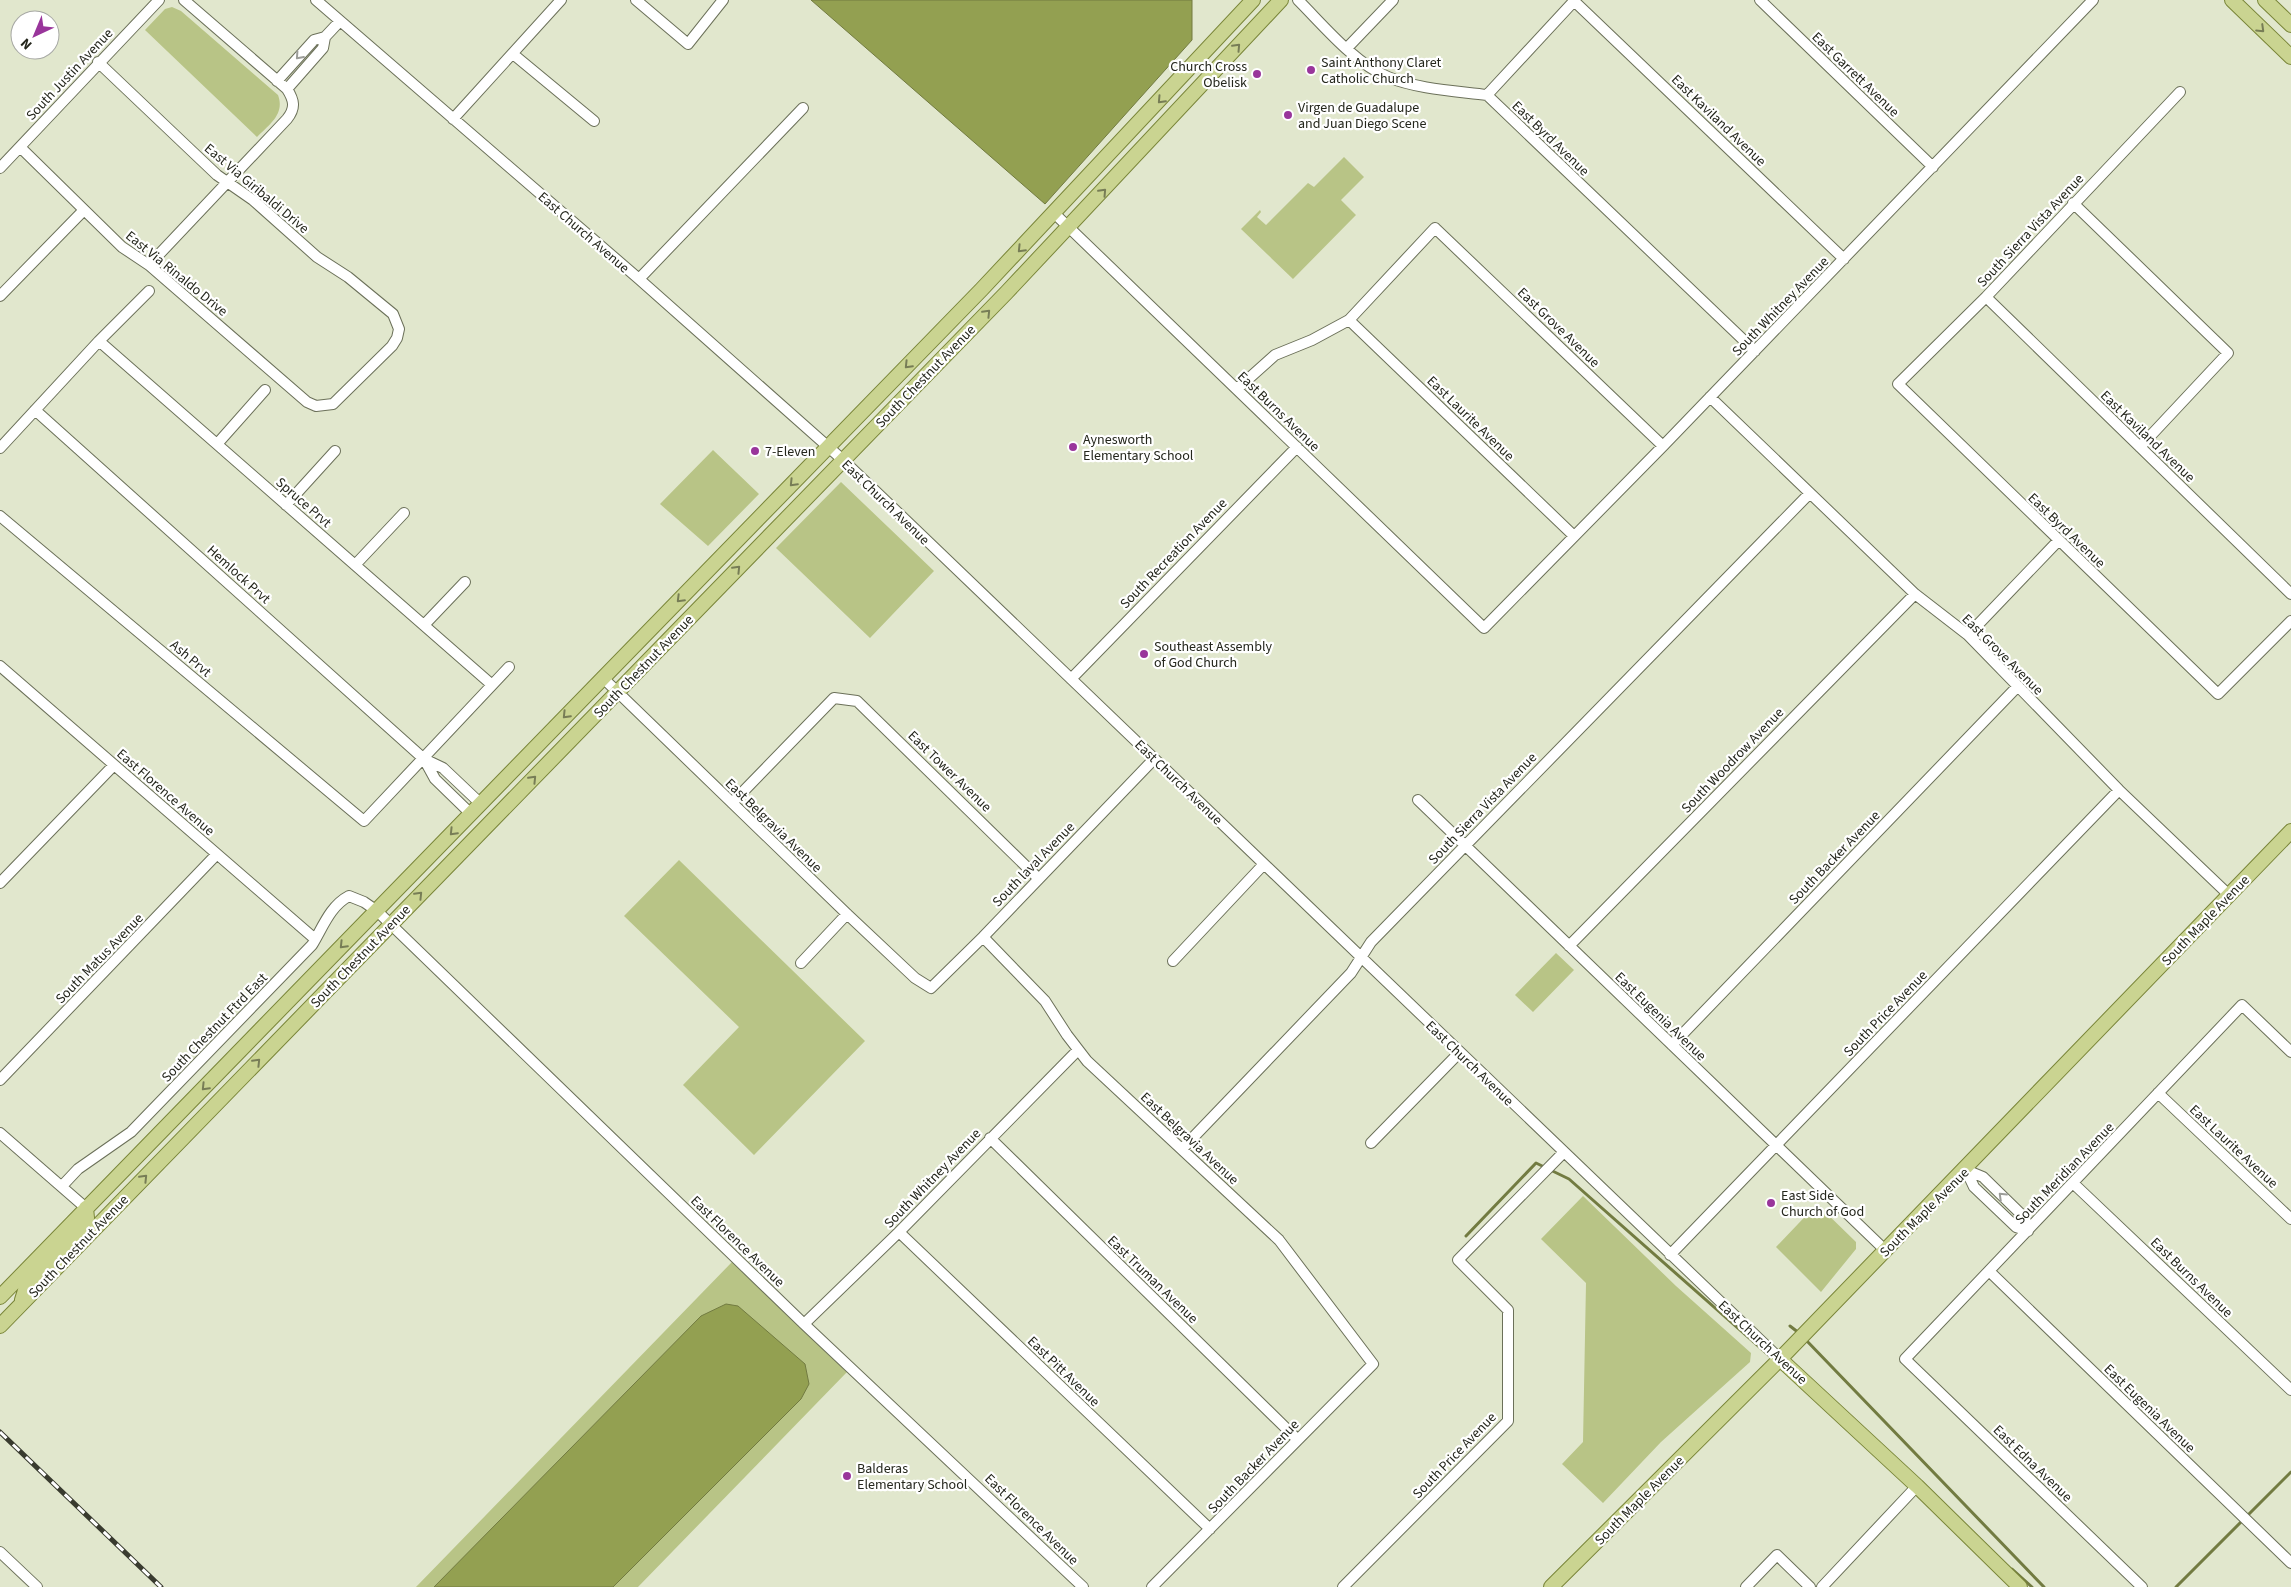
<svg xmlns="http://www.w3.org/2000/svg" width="2291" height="1587" font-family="'Source Sans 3',sans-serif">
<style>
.green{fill:#b8c486}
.water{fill:#93a051;stroke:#727b41}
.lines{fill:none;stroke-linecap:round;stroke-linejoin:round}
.stream{stroke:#727b41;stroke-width:3}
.minor-casing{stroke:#6b7059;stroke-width:12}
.major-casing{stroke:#798538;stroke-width:16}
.minor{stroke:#fff;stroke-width:10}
.major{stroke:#cad491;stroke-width:14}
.rail-casing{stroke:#393b2f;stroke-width:5}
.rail{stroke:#fff;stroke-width:3;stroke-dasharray:9;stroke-linecap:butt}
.oneway{stroke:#777d56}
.oneway2{stroke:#9c9d99}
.poi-dot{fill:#99359b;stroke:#fff;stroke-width:2}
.labels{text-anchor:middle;stroke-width:4.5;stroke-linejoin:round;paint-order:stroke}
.poi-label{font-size:14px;fill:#24261c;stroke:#fff;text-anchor:start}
.street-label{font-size:14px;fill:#24261c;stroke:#fff}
</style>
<rect width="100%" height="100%" fill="#e1e7cd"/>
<!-- green -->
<path class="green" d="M172 7 181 11 278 95C285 114 270 124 257 137L145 30 165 9Z
M1344 157 1364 177 1341 200 1356 215 1293 279 1241 229 1260 210 1261 212 1257 217 1266 225 1308 183 1314 187Z
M713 450 759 494 708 546 660 504Z
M841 482 934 571 870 638 776 548Z
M679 860 865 1041 754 1155 683 1085 739 1027 624 916Z
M1556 953 1574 970 1533 1012 1515 995Z
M1583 1196 1676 1286 1751 1353 1750 1362 1661 1442 1603 1503 1562 1464 1583 1442 1586 1283 1541 1239Z
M1817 1204 1856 1242V1249L1821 1292 1776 1247Z
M732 1262 847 1372 638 1587H416Z"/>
<!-- water -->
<path class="water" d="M811 0H1192V40L1045 204Z
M726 1304 738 1306 805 1364 809 1384 801 1399 613 1587H434L701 1316Z"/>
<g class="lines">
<!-- stream -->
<path class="stream" d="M1466 1236 1536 1163 1569 1179 1774 1360
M1790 1326 1799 1333
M1805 1339 2044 1587
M2012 1569 2032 1587
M2176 1587 2291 1472"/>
<defs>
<path id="minor" d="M316 0 639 279 843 460 1780 1359
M636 0 688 44 723 0
M1298 0C1323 25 1355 64 1388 77 1417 89 1456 91 1487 95L1755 351
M1760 0 1933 167
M1574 1 1844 259
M1347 48 1393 0
M513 54 594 121
M277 81 314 40 325 37
M287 89 323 48 325 37 340 21
M2180 92 1986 297 1898 384 2218 694 2291 621
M1487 95 1575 0
M453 119 561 0
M20 147 122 247 149 265 307 402 316 406 333 404 392 346 397 338 399 329 393 314 348 277 317 257 253 200 217 175 98 62
M0 168 159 0
M2073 203 2228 353 2140 447
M1055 214 1484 628 1663 446 2093 0
M149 265 287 119C296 108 294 100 287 89L184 0
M639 279 803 108
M0 296 84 210
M1986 297 2291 594
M1349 320 1574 536
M99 341 491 684
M1237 389 1275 355 1312 340 1349 320 1435 228 1663 446
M1710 397 1915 594 1968 635 2119 790 2229 895
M35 410 424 759 443 768 481 804
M218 443 265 390
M0 448 99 341 149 291
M286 505 335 451
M0 516 364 821 509 667
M355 565 404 513
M424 625 465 582
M1968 635 2058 541
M0 666 315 939
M602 677 847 914 915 978 931 988 983 937 1154 759
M1071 679 1297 447
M424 759 435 779 471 814
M1418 800 1886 1251
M732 803 834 698 857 701 1038 878
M0 883 114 765
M983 937 1045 1001 1067 1035 1087 1061 1279 1240 1373 1364 1152 1587
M1569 946 1915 594
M1173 961 1264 864
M801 963 847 914
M1672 1045 2017 687
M0 1080 217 854
M2158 1093 2291 1219
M0 1133 86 1208
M990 1138 1297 1439
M1371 1143 1459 1053
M1182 1149 1351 973 1371 942 1810 493
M1966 1170 1983 1177 2025 1218 2028 1231
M1966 1170 1974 1187 2016 1227 2028 1231
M2074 1184 2291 1390
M62 1186 78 1169 131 1132 312 945C323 927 330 906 349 896L364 902 377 911 804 1324 1083 1587
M899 1232 1210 1529
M1670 1255 2119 790
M1990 1272 2291 1563
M804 1324 899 1232 1078 1050
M0 1552 37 1587
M1343 1587 1508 1421V1310L1458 1260 1563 1153
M1746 1587 1777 1555 1810 1587
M1822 1587 1917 1486
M2142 1587 1905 1359 2242 1005 2291 1052"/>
<path id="major" d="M2232 0 2291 57
M2265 0 2291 25
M0 1297 982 289 1253 0
M22 1300 27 1284 83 1227 87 1218 86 1208
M0 1326 1007 292 1281 0
M1780 1359 1917 1486 2020 1587
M1551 1587 1780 1359 2291 831"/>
</defs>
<!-- minor casing -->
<use href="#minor" class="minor-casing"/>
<!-- major casing -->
<use href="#major" class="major-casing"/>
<!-- minor -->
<use href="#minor" class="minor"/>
<!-- major -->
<use href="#major" class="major"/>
<defs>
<path id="rail" d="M0 1432 161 1587"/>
</defs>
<!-- rail casing -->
<use href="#rail" class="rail-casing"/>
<!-- rail -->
<use href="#rail" class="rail"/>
</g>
<!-- one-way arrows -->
<defs><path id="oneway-chevron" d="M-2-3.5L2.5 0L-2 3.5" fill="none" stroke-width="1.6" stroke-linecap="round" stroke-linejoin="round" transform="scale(1.25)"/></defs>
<g class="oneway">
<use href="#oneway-chevron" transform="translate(2261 29) rotate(44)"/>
<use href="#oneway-chevron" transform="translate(1237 47) rotate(-47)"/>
<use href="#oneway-chevron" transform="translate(1161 100) rotate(133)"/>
<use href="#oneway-chevron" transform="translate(1103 192) rotate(-47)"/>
<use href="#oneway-chevron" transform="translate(1021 249) rotate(134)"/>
<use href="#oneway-chevron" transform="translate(987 313) rotate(-46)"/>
<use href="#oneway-chevron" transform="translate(908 365) rotate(134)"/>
<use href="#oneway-chevron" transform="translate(793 483) rotate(134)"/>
<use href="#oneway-chevron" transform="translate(737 569) rotate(-46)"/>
<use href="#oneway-chevron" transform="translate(680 599) rotate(135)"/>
<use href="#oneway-chevron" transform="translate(566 715) rotate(134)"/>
<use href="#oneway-chevron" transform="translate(533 779) rotate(-46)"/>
<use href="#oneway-chevron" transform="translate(453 832) rotate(134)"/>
<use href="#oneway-chevron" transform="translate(419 895) rotate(-46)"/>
<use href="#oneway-chevron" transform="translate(343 945) rotate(134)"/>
<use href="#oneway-chevron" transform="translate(257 1062) rotate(-46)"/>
<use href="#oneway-chevron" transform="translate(205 1087) rotate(134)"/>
<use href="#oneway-chevron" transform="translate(144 1178) rotate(-46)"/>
</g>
<g class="oneway2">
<use href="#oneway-chevron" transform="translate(299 56) rotate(132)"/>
<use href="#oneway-chevron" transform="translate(2002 1196) rotate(-136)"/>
</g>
<!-- markers -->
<g class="poi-dot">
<circle cx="1311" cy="70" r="5"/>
<circle cx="1257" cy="74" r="5"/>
<circle cx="1288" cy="115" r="5"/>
<circle cx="1073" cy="447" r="5"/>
<circle cx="755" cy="451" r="5"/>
<circle cx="1144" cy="654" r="5"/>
<circle cx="1771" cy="1203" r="5"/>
<circle cx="847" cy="1476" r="5"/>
</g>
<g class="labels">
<!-- poi labels -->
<g class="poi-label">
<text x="1321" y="67">Saint Anthony Claret<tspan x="1321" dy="16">Catholic Church</tspan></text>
<text x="1247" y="71" text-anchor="end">Church Cross<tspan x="1247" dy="16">Obelisk</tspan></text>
<text x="1298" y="112">Virgen de Guadalupe<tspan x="1298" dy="16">and Juan Diego Scene</tspan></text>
<text x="1083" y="444">Aynesworth<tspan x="1083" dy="16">Elementary School</tspan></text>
<text x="765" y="456">7-Eleven</text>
<text x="1154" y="651">Southeast Assembly<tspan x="1154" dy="16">of God Church</tspan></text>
<text x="1781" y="1200">East Side<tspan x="1781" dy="16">Church of God</tspan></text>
<text x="857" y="1473">Balderas<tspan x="857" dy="16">Elementary School</tspan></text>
</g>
<!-- street labels -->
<g class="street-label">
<text transform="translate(69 74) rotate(-47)" y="5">South Justin Avenue</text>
<text transform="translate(1856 74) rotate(44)" y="5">East Garrett Avenue</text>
<text transform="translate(1719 120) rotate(44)" y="5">East Kaviland Avenue</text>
<text transform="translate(1551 138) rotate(44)" y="5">East Byrd Avenue</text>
<text transform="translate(257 188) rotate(40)" y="5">East Via Giribaldi Drive</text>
<text transform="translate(2030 230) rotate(-47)" y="5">South Sierra Vista Avenue</text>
<text transform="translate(584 232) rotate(41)" y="5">East Church Avenue</text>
<text transform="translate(177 273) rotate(39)" y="5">East Via Rinaldo Drive</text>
<text transform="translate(1780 306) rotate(-46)" y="5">South Whitney Avenue</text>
<text transform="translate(1559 327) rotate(44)" y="5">East Grove Avenue</text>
<text transform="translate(925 376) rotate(-46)" y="5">South Chestnut Avenue</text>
<text transform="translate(1279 411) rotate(44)" y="5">East Burns Avenue</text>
<text transform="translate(1471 418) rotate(44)" y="5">East Laurite Avenue</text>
<text transform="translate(2148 436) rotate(44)" y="5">East Kaviland Avenue</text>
<text transform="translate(304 502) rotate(41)" y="5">Spruce Prvt</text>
<text transform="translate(886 502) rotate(44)" y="5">East Church Avenue</text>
<text transform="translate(2067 530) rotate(44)" y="5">East Byrd Avenue</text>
<text transform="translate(1173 553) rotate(-46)" y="5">South Recreation Avenue</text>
<text transform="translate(239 574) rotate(42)" y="5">Hemlock Prvt</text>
<text transform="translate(2003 654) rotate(45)" y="5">East Grove Avenue</text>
<text transform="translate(191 658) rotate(40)" y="5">Ash Prvt</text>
<text transform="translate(643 666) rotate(-46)" y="5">South Chestnut Avenue</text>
<text transform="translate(1732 760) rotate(-46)" y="5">South Woodrow Avenue</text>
<text transform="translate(950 771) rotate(44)" y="5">East Tower Avenue</text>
<text transform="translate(1179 782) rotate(44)" y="5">East Church Avenue</text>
<text transform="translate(166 792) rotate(41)" y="5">East Florence Avenue</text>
<text transform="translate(1482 808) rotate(-46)" y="5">South Sierra Vista Avenue</text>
<text transform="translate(774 825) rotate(44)" y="5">East Belgravia Avenue</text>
<text transform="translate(1834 857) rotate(-46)" y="5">South Backer Avenue</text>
<text transform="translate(1033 864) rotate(-46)" y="5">South laval Avenue</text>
<text transform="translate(2205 920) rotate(-46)" y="5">South Maple Avenue</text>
<text transform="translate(360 956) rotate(-46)" y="5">South Chestnut Avenue</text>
<text transform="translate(99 958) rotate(-46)" y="5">South Matus Avenue</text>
<text transform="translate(1885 1013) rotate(-46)" y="5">South Price Avenue</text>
<text transform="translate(1661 1016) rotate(44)" y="5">East Eugenia Avenue</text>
<text transform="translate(214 1027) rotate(-46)" y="5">South Chestnut Ftrd East</text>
<text transform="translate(1470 1063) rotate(44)" y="5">East Church Avenue</text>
<text transform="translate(1190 1138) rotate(43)" y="5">East Belgravia Avenue</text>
<text transform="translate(2234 1146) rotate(43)" y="5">East Laurite Avenue</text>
<text transform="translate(2064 1173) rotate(-46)" y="5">South Meridian Avenue</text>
<text transform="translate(932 1178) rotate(-46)" y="5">South Whitney Avenue</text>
<text transform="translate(1924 1212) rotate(-45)" y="5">South Maple Avenue</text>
<text transform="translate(738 1241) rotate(44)" y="5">East Florence Avenue</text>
<text transform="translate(78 1246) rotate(-46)" y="5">South Chestnut Avenue</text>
<text transform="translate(2192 1277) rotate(44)" y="5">East Burns Avenue</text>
<text transform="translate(1153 1279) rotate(44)" y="5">East Truman Avenue</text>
<text transform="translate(1763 1342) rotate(43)" y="5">East Church Avenue</text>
<text transform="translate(1064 1371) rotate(44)" y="5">East Pitt Avenue</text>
<text transform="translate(2150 1408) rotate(44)" y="5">East Eugenia Avenue</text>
<text transform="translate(1454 1455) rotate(-46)" y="5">South Price Avenue</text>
<text transform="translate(2033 1463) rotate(44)" y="5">East Edna Avenue</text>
<text transform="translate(1253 1466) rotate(-46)" y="5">South Backer Avenue</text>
<text transform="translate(1639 1500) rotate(-45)" y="5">South Maple Avenue</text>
<text transform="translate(1032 1519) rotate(44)" y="5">East Florence Avenue</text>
</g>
</g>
<!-- north arrow -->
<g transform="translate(35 35) rotate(224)"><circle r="24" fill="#ffffff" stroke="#a7a8a4"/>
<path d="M0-4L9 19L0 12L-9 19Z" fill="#99359b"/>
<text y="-8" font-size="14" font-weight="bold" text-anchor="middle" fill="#24261c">N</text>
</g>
</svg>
